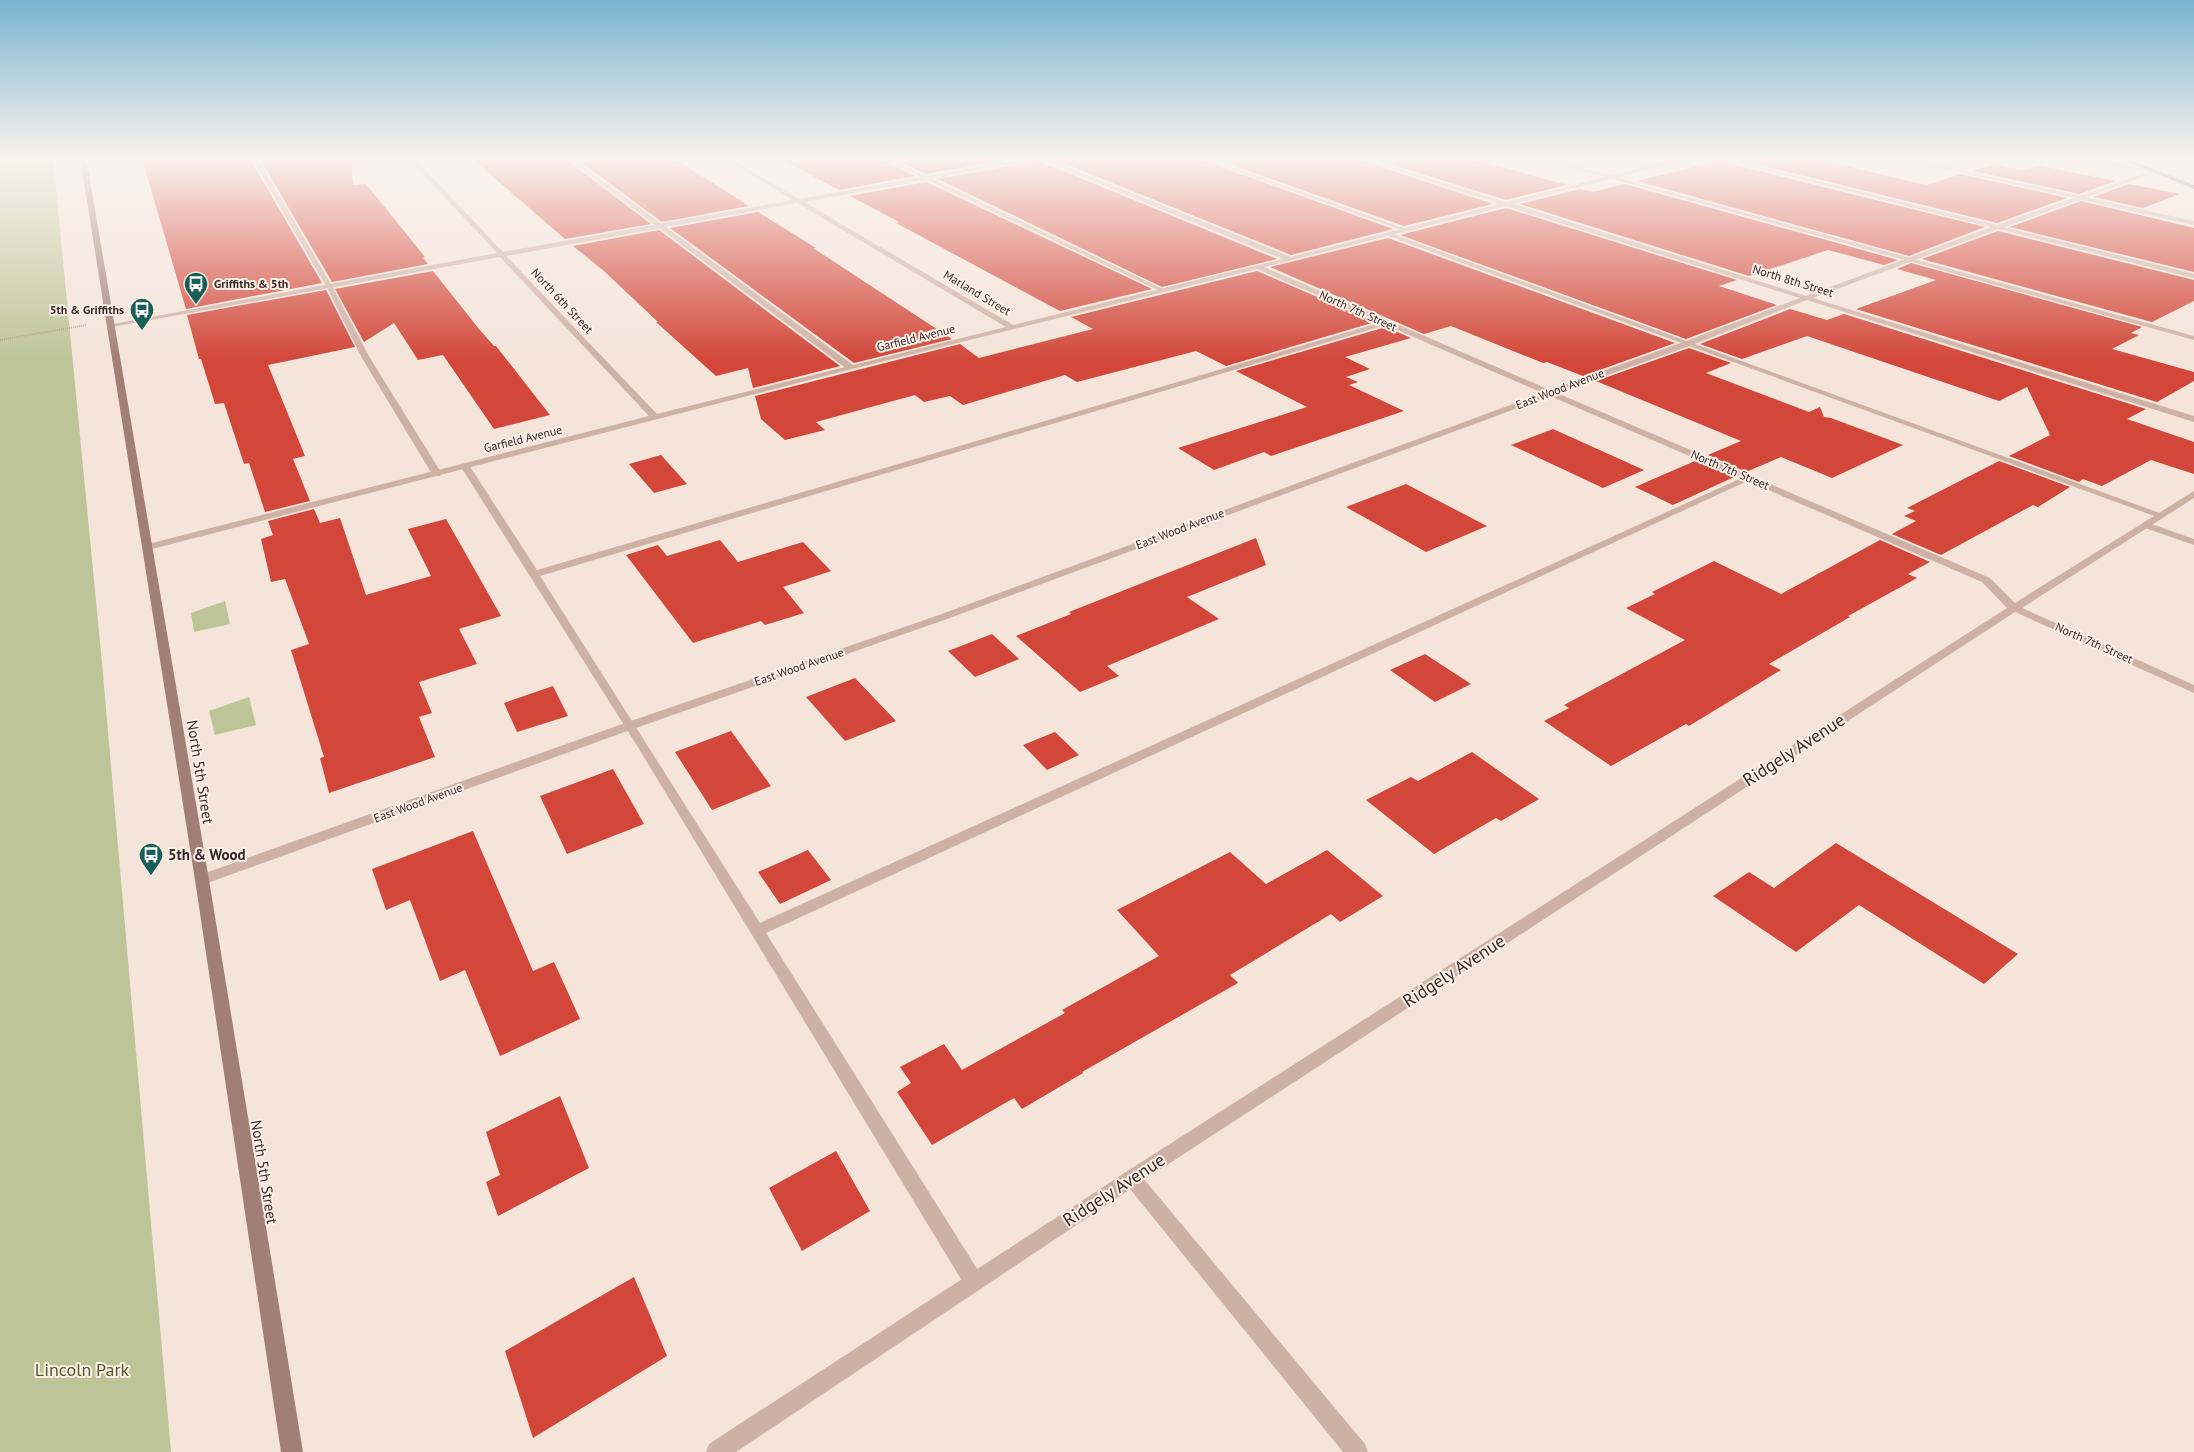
<svg xmlns="http://www.w3.org/2000/svg" width="2194" height="1452" font-family="'PT Sans',sans-serif">
<style>
.green{fill:#bdc598}
.building{fill:#d2473a}
.lines{fill:none;stroke-linecap:round;stroke-linejoin:round}
.path{stroke:#ba9b8f;stroke-width:2;stroke-dasharray:1 1;stroke-linecap:butt}
.service{fill:#ceb1a5;fill-rule:evenodd}
.minor{fill:#ceb1a5;fill-rule:evenodd}
.secondary{fill:#a27f76;fill-rule:evenodd}
.primary{fill:#7c5d56;fill-rule:evenodd}
.labels{text-anchor:middle;stroke-width:4;stroke-linejoin:round;paint-order:stroke}
.far-street-label{font-size:12px;fill:#382a27;stroke:#fbefe7}
.far-poi-label{font-size:12px;font-weight:bold;fill:#382a27;stroke:#fbefe7;text-anchor:start}
.street-label{font-size:15px;fill:#382a27;stroke:#fbefe7}
.poi-label{font-size:15px;font-weight:bold;fill:#382a27;stroke:#fbefe7;text-anchor:start}
.near-street-label{font-size:18px;fill:#382a27;stroke:#fbefe7}
.near-park-label{font-size:18px;fill:#4f5928;stroke:#fbefe7}
</style>
<rect width="100%" height="100%" fill="#f4e4da"/>
<!-- green -->
<path class="green" d="M0 157H53L102 663 171 1452H0Z
M225 601 230 624 194 632 191 613Z
M249 697 256 725 215 735 209 711Z"/>
<!-- building -->
<path class="building" d="M149 157H249L322 283 186 309 143 162 150 161Z
M259 157H351L353 185 366 184 425 257 423 258 428 264 332 282Z
M470 157H563L651 224 565 239Z
M574 157H672L749 206 662 222Z
M778 157H877L915 176 839 190Z
M890 157H1022L926 174Z
M1048 157H1194L1393 229 1291 255Z
M1209 157H1351L1493 204 1404 226Z
M1367 157H1465L1567 185 1506 200Z
M1735 157H1808L1926 185 1961 174 2067 198 1997 223 1731 158Z
M1039 161 1277 259 1162 287 938 179Z
M1719 161 1985 227 1909 256 1637 181Z
M1995 164 2020 170 2041 166 2116 181 2079 194 1973 171Z
M926 182 1152 289 1060 311 896 223 899 222 850 196Z
M1625 184 1898 260 1884 265 1828 250 1749 276 1520 204 1580 189 1593 192Z
M2129 184 2180 194 2143 208 2093 197Z
M2081 201 2194 228V272L2010 227Z
M1506 208 1737 280 1719 286 1777 305 1686 339 1400 235Z
M758 212 816 248H813L952 339 854 363 670 228Z
M659 230 840 366 753 388 748 368 716 376 656 322H658L604 271 573 246Z
M1998 231 2194 280V301L2152 322 1922 259Z
M1388 238 1675 343 1583 376 1547 362 1543 363 1451 326 1424 334 1270 267Z
M1911 263 2142 327 2131 333 2139 335 2112 349 2194 372V381L2157 402 1856 309 1936 280 1897 269Z
M433 271 479 329 494 346H496L550 415 494 429 443 355 418 360 394 323 364 342 335 289Z
M1257 271 1375 322 1226 366 1196 351 1077 382 1065 375 963 405 950 396 924 402 915 395 816 422 825 430 785 440 761 419 755 396 960 344 979 358 1093 329 1071 317Z
M326 290 355 347 268 365 305 456 293 459 310 501 265 512 249 463 244 464 224 403 215 404 201 359H199L187 315Z
M1790 309 1827 320 1844 314 2146 409 2127 419 2194 442V474L2151 460 2102 486 2083 479 2079 482 2009 456 2050 435 2027 387 1999 401 1807 336 1742 359 1700 344Z
M1386 327 1411 338 1345 357 1370 369 1346 377 1358 382 1349 385 1404 411 1271 456 1264 452 1214 470 1178 448 1307 407 1236 371Z
M1689 348 1731 363 1706 373 1809 412 1820 407 1824 417 1831 418 1903 445 1832 478 1781 457 1746 472 1708 455 1741 441 1596 381Z
M1553 429 1644 470 1603 488 1511 445Z
M661 455 687 484 654 493 629 464Z
M1695 461 1734 477 1673 505 1635 487Z
M1999 461 2070 487 2038 507 2033 505 1941 555 1892 534 1916 521 1904 516 1915 511 1907 508Z
M1406 484 1487 526 1426 552 1346 507Z
M314 509 320 523 340 518 366 595 431 576 408 529 446 519 501 616 459 629 477 664 419 682 432 713 419 717 435 757 329 793 320 758 324 757 291 650 309 644 285 579 271 582 261 539 273 535 268 521Z
M1256 538 1266 565 1187 597 1219 619 1107 666 1119 676 1080 692 1016 636 1071 614 1069 612Z
M720 540 738 562 803 542 831 571 783 587 804 613 765 625 761 621 693 643 626 555 658 545 667 556Z
M1880 540 1930 562 1908 574 1917 578 1848 616 1850 617 1769 664 1781 670 1689 726 1686 724 1611 766 1544 721 1569 708 1564 705 1685 640 1626 608 1655 594 1652 592 1714 561 1781 594Z
M992 634 1019 659 975 677 948 651Z
M1425 654 1471 684 1435 702 1390 670Z
M855 678 896 721 845 741 806 697Z
M553 686 568 716 517 732 504 703Z
M731 731 771 786 712 810 675 752Z
M1055 732 1079 755 1047 770 1023 745Z
M1472 752 1539 799 1501 821 1496 818 1434 854 1366 800 1411 777 1418 781Z
M613 769 644 824 567 854 540 796Z
M473 831 533 971 554 962 580 1019 500 1056 465 970 440 981 410 900 386 910 372 869Z
M1836 843 2018 954 1984 984 1859 905 1796 952 1713 896 1749 872 1774 888Z
M808 850 831 880 780 904 758 872Z
M1327 850 1383 896 1340 922 1331 914 1230 975 1238 983 1082 1072 1083 1073 1022 1109 1014 1098 932 1145 897 1092 911 1083 900 1067 944 1044 962 1070 1065 1013 1062 1010 1159 956 1117 910 1230 852 1266 884Z
M560 1096 589 1168 498 1216 486 1182 500 1175 486 1132Z
M836 1151 870 1211 802 1251 769 1188Z
M634 1277 667 1356 533 1438 505 1351Z"/>
<g class="lines">
<!-- path -->
<path class="path" d="M0 340 86 325"/>
<!-- service -->
<path class="service" d="M251 157H257L332 286 370 358 442 474 440 476H434L432 474 362 358 326 286Z
M565 157H571L853 365V369H847Z
M879 157H886L1165 290 1160 291Z
M1196 157H1204L1409 230 1404 231Z
M1534 157H1542L2194 336V340Z
M1892 157H1901L2194 221V225Z
M1386 233H1390L2165 515 2160 518 2157 517 1386 235Z
M1382 322 1389 324 540 576 760 923 1746 476H1752L1754 478 766 933 981 1275 984 1282 981 1289 974 1292 967 1289 636 744 461 467 463 465H469L537 570Z
M2146 522 2194 539V545L2142 527V523Z
M1132 1170 1138 1172 1365 1444 1368 1452H1343L1126 1184 1123 1178 1126 1172Z"/>
<!-- minor -->
<path class="minor" d="M407 157H413L503 252 793 200 721 157H727L799 199 1032 157H1043L1291 257 1500 204 1353 157H1361L1506 202 1685 157H1694L1513 204 1806 296 1991 227 1712 157H1721L1997 225 2148 172 2070 157H2081L2157 170V172L2004 227 2194 274V278L1998 229 1813 298 2194 416V422L1807 300 1692 345 1557 393 1990 578 2015 603 2194 491V498L2022 608 2194 685V693L2015 612 1138 1184 736 1452H706L709 1444 1126 1172 2007 608 1982 582 1550 396 947 619 633 729 202 885 197 884 195 880 197 876 625 723 939 615 1543 393 1257 269 852 369 152 549H144V545L649 416 500 257 112 327 108 325 497 253ZM1039 159 1283 259 1013 325 804 202ZM797 203 1006 327 657 414 506 256ZM1506 206 1800 298 1686 341 1550 390 1264 267Z"/>
<!-- secondary -->
<path class="secondary" d="M80 157H86L209 880 303 1452H281L195 880Z"/>
<!-- primary -->
<path class="primary" d="M2116 157H2123L2194 185V189Z"/>
</g>
<!-- sky -->
<linearGradient id="sky" x2="0" y2="1"><stop stop-color="#7ab4d0"/><stop offset="0.44" stop-color="#faf3ee"/><stop offset="1" stop-color="#faf3ee" stop-opacity="0"/></linearGradient>
<rect width="2194" height="360" fill="url(#sky)"/>
<!-- icons -->
<defs>
<symbol id="bus-pin" viewBox="-11 -11 22 30"><path d="M0 17L-7.5 6A9.5 9.5 0 1 1 7.5 6Z" fill="#185f58" stroke="#fbefe7"/><path d="M-5-6H5V4H4V6H2V4H-2V6H-4V4H-5ZM-3.5-4V0h7V-4ZM-3.5 1.2v1.5H-2V1.2ZM2 1.2v1.5H3.5V1.2Z" fill="#fff"/></symbol>
</defs>
<g fill-rule="evenodd">
<use href="#bus-pin" x="182" y="270" width="28" height="38"/>
<use href="#bus-pin" x="128" y="296" width="28" height="38"/>
<use href="#bus-pin" x="137" y="841" width="28" height="38"/>
</g>
<g class="labels">
<!-- far-street labels -->
<g class="far-street-label">
<text transform="translate(1793 281) rotate(17)" y="4">North 8th Street</text>
<text transform="translate(977 293) rotate(31)" y="4">Marland Street</text>
<text transform="translate(562 301) rotate(47)" y="4">North 6th Street</text>
<text transform="translate(1358 311) rotate(24)" y="4">North 7th Street</text>
<text transform="translate(916 338) rotate(-14)" y="4">Garfield Avenue</text>
<text transform="translate(1560 389) rotate(-21)" y="4">East Wood Avenue</text>
<text transform="translate(523 439) rotate(-14)" y="4">Garfield Avenue</text>
<text transform="translate(1730 470) rotate(23)" y="4">North 7th Street</text>
<text transform="translate(1180 529) rotate(-21)" y="4">East Wood Avenue</text>
<text transform="translate(2094 643) rotate(24)" y="4">North 7th Street</text>
<text transform="translate(799 667) rotate(-19)" y="4">East Wood Avenue</text>
<text transform="translate(418 803) rotate(-20)" y="4">East Wood Avenue</text>
</g>
<!-- far-poi labels -->
<g class="far-poi-label">
<text x="214" y="288">Griffiths &amp; 5th</text>
<text x="124" y="314" text-anchor="end">5th &amp; Griffiths</text>
</g>
<!-- street labels -->
<g class="street-label">
<text transform="translate(200 772) rotate(81)" y="5">North 5th Street</text>
<text transform="translate(264 1172) rotate(81)" y="5">North 5th Street</text>
</g>
<!-- poi labels -->
<g class="poi-label">
<text x="168" y="860">5th &amp; Wood</text>
</g>
<!-- near-street labels -->
<g class="near-street-label">
<text transform="translate(1794 750) rotate(-33)" y="6">Ridgely Avenue</text>
<text transform="translate(1454 971) rotate(-33)" y="6">Ridgely Avenue</text>
<text transform="translate(1114 1190) rotate(-33)" y="6">Ridgely Avenue</text>
</g>
<!-- near-park labels -->
<g class="near-park-label">
<text x="82" y="1376">Lincoln Park</text>
</g>
</g>
</svg>
